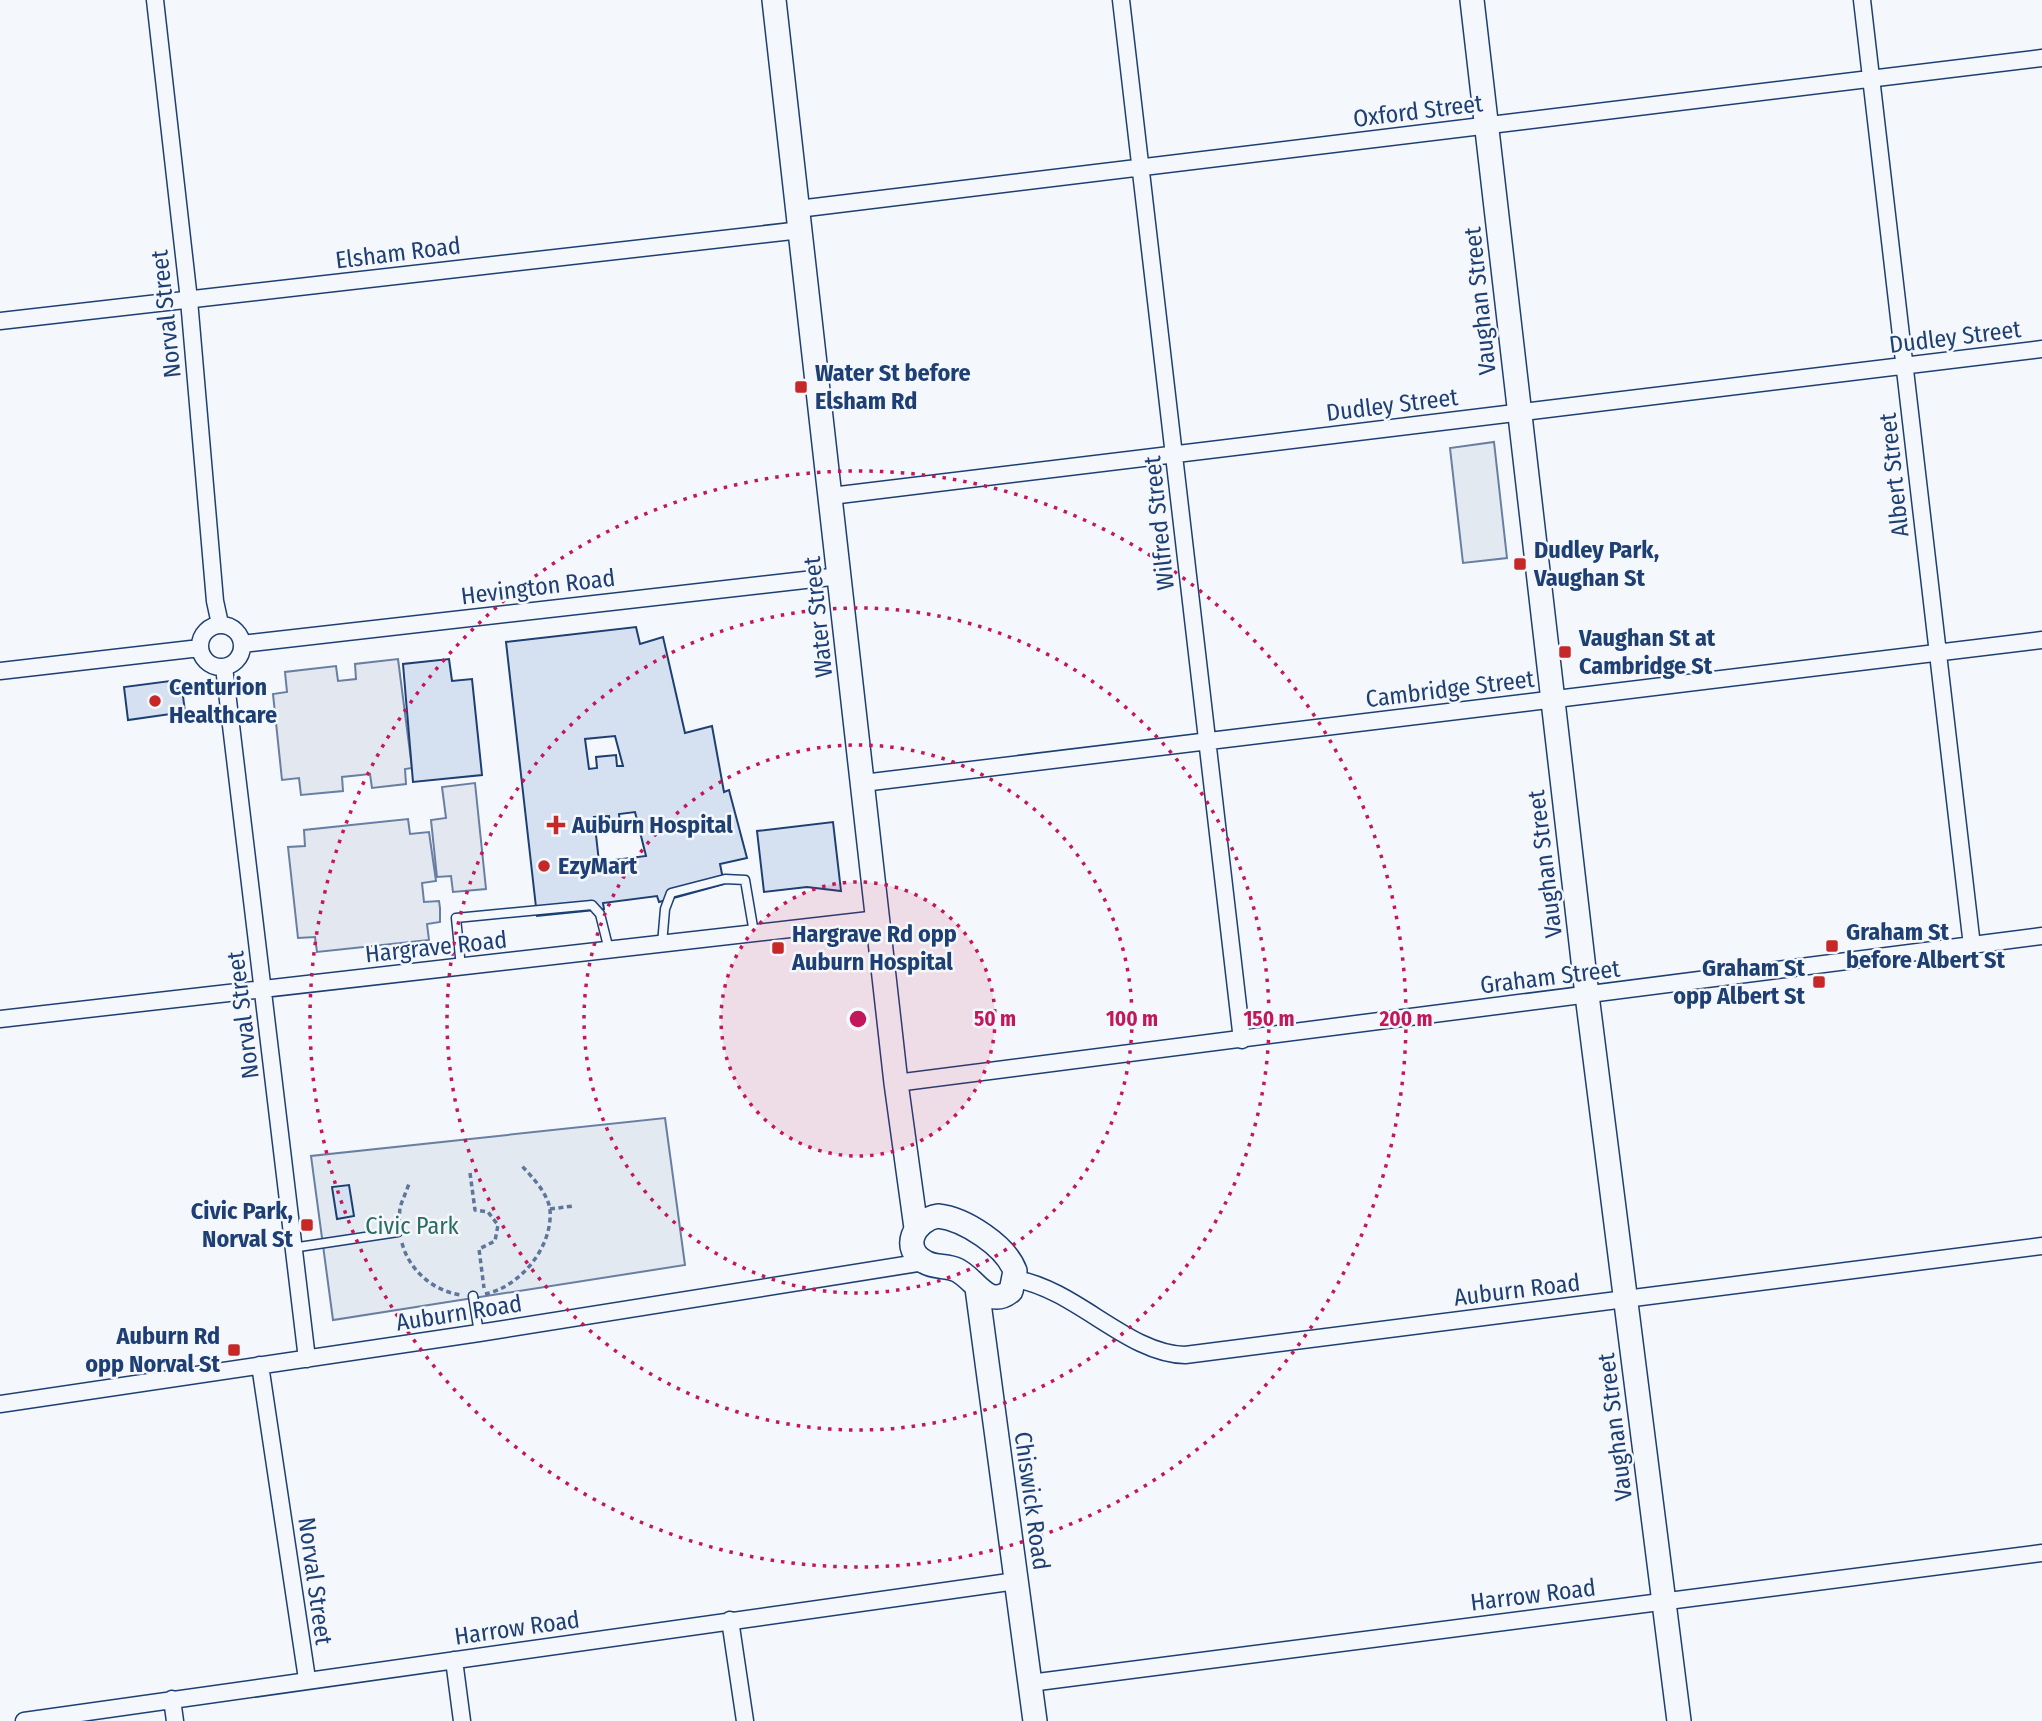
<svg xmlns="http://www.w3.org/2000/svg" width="2042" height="1721" font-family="'Fira Sans Condensed',sans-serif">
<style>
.green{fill:#e3e9f0;stroke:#687fa3;stroke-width:2}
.parking{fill:#e3e8f0;stroke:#687fa3;stroke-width:2}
.building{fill:#d5e0f0;stroke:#1d3f73;stroke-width:2;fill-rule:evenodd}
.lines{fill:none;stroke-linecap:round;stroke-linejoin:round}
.lane-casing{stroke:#1d3f73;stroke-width:11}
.street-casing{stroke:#1d3f73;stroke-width:19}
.secondary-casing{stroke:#1d3f73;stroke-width:26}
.path{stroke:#5e769c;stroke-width:3.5;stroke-dasharray:5 3.5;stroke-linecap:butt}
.lane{stroke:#f4f7fb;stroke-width:8}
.street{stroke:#f4f7fb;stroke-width:16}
.secondary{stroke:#f4f7fb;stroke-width:23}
.ring{fill:none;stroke:#c2185b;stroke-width:3.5;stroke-dasharray:3.5 7}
.poi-dot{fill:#c62828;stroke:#f4f7fb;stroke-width:2.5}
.labels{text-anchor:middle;stroke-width:5;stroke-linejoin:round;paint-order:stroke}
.street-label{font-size:24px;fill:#1d3f73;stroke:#f4f7fb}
.poi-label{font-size:24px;font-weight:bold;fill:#1d3f73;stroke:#f4f7fb;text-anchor:start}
.park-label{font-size:24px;fill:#2c6c60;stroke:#f4f7fb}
.centre{fill:#c2185b;stroke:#f4f7fb;stroke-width:3.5}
.ring-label{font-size:21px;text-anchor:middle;font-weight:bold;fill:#c2185b;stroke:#f4f7fb;stroke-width:5;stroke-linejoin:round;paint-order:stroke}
</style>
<rect width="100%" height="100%" fill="#f4f7fb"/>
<!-- green -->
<path class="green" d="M1494 442 1507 558 1463 563 1450 448Z
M665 1118 685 1265 333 1320 311 1156Z"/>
<!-- parking -->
<path class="parking" d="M398 659 412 768 405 769 406 784 372 788 370 774 342 777 343 791 301 795 299 778 282 780 273 694 287 692 285 672 336 666 338 681 356 679 355 664Z
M475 783 486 889 453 892 451 876 437 877 431 820 446 818 442 787Z
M408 819 410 834 429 832 436 881 422 883 424 902 439 901 440 908V922L427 924 429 940 317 952 315 937 298 938 288 847 305 846 304 830Z"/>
<!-- building -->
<path class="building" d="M636 627 640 644 663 637 685 733 712 726 724 792 729 790 747 858 720 864 724 884 659 902 657 896 603 903 604 909 537 916 506 642ZM615 736 623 766H617L616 755 596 757 597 768 589 769 585 739ZM635 812 646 856 599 862 594 817 609 816 611 826 620 824 619 814Z
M449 659 452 681 472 679 482 775 413 782 403 664Z
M170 681 171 689 182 688 185 712 128 720 124 687Z
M833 822 841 891 807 887 764 892 757 831Z
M349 1185 354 1216 337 1219 332 1187Z"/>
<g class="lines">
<defs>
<path id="lane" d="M662 944 665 909 671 893 725 879 745 880 754 933
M461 967 456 918 592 905 600 914 609 950
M292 1248 398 1232
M473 1296 479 1333"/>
<path id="street" d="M155 0 189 300 215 601 220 624
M1121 0 1242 1040
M1862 0 1972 946
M798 209 2042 58
M0 321 801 230
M831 496 2042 349
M200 646a21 21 0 1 1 42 0a21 21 0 1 1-42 0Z
M242 644 840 576
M224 667 307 1359
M0 671 200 648
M863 783 2042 640
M0 1019 878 919
M896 1083 2042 936
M1016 1279C1077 1290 1128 1354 1185 1355L2042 1246
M260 1365 307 1679
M0 1404 479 1333 924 1262
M730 1620 745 1721
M454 1660 462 1721
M1030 1683 2042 1553
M172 1699 175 1721
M24 1721 1016 1581"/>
<path id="secondary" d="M774 0 896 1083 916 1228
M1472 0 1587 995 1679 1721
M938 1216C965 1219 1006 1246 1015 1271L1011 1291C987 1310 976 1279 957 1270 947 1265 935 1268 925 1262 900 1249 914 1220 938 1216Z
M977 1288 1035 1721"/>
</defs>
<!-- lane casing -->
<use href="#lane" class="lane-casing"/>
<!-- street casing -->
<use href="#street" class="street-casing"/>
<!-- secondary casing -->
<use href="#secondary" class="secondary-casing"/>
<!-- path -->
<path class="path" d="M470 1173 475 1210 488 1212 498 1225 495 1241 479 1249 484 1288
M550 1209 573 1206
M399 1222 400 1207 409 1184
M402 1243C409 1270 433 1291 461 1295
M485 1294C520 1287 553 1247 550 1210 548 1193 532 1177 521 1165"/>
<!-- lane -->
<use href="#lane" class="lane"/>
<!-- street -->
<use href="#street" class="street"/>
<!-- secondary -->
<use href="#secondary" class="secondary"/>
</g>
<!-- distance rings -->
<circle cx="858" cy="1019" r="137" fill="#c2185b" fill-opacity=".12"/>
<g class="ring">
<circle cx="858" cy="1019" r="137"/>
<circle cx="858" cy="1019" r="274"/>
<circle cx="858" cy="1019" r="411"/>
<circle cx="858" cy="1019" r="548"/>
</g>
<!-- markers -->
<g class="poi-dot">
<rect x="794" y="380" width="14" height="14" rx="3.5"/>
<rect x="1513" y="557" width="14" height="14" rx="3.5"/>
<rect x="1558" y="645" width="14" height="14" rx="3.5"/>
<circle cx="155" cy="701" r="7"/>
<path d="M552.5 814.5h7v7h7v7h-7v7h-7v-7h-7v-7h7z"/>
<circle cx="544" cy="866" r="7"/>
<rect x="1825" y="939" width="14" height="14" rx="3.5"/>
<rect x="771" y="941" width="14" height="14" rx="3.5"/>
<rect x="1812" y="975" width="14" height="14" rx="3.5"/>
<rect x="300" y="1218" width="14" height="14" rx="3.5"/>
<rect x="227" y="1343" width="14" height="14" rx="3.5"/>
</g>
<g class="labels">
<!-- street labels -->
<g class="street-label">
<text transform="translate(1418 111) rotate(-7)" y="8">Oxford Street</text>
<text transform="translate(398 253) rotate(-7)" y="8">Elsham Road</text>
<text transform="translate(1480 301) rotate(-96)" y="8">Vaughan Street</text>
<text transform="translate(166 314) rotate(-96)" y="8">Norval Street</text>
<text transform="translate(1955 337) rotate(-7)" y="8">Dudley Street</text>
<text transform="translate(1392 405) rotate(-7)" y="8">Dudley Street</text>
<text transform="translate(1894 475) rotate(-96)" y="8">Albert Street</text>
<text transform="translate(1159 523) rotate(-96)" y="8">Wilfred Street</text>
<text transform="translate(538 587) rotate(-7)" y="8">Hevington Road</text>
<text transform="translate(818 617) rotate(-96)" y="8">Water Street</text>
<text transform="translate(1450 689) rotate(-7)" y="8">Cambridge Street</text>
<text transform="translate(1545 864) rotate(-97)" y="8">Vaughan Street</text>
<text transform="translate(436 947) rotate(-6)" y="8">Hargrave Road</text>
<text transform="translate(1550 977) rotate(-7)" y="8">Graham Street</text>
<text transform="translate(243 1015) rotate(-97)" y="8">Norval Street</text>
<text transform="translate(1517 1290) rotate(-7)" y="8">Auburn Road</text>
<text transform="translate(459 1313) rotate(-9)" y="8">Auburn Road</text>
<text transform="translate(1615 1427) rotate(-97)" y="8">Vaughan Street</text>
<text transform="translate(1032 1501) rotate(82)" y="8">Chiswick Road</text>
<text transform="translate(315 1581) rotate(82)" y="8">Norval Street</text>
<text transform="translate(1533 1595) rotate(-7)" y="8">Harrow Road</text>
<text transform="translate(517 1628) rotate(-8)" y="8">Harrow Road</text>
</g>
<!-- poi labels -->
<g class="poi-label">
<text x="815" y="381">Water St before<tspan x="815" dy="28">Elsham Rd</tspan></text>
<text x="1534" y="558">Dudley Park,<tspan x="1534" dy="28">Vaughan St</tspan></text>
<text x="1579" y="646">Vaughan St at<tspan x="1579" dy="28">Cambridge St</tspan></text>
<text x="169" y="695">Centurion<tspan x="169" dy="28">Healthcare</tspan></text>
<text x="572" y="833">Auburn Hospital</text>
<text x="558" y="874">EzyMart</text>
<text x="1846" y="940">Graham St<tspan x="1846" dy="28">before Albert St</tspan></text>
<text x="792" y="942">Hargrave Rd opp<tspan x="792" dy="28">Auburn Hospital</tspan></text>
<text x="1805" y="976" text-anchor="end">Graham St<tspan x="1805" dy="28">opp Albert St</tspan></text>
<text x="293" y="1219" text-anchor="end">Civic Park,<tspan x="293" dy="28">Norval St</tspan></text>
<text x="220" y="1344" text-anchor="end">Auburn Rd<tspan x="220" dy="28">opp Norval St</tspan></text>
</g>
<!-- park labels -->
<g class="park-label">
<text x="412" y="1234">Civic Park</text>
</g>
</g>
<circle cx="858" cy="1019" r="10" class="centre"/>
<g class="ring-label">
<text x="995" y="1026">50 m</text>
<text x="1132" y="1026">100 m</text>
<text x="1269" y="1026">150 m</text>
<text x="1406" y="1026">200 m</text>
</g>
</svg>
